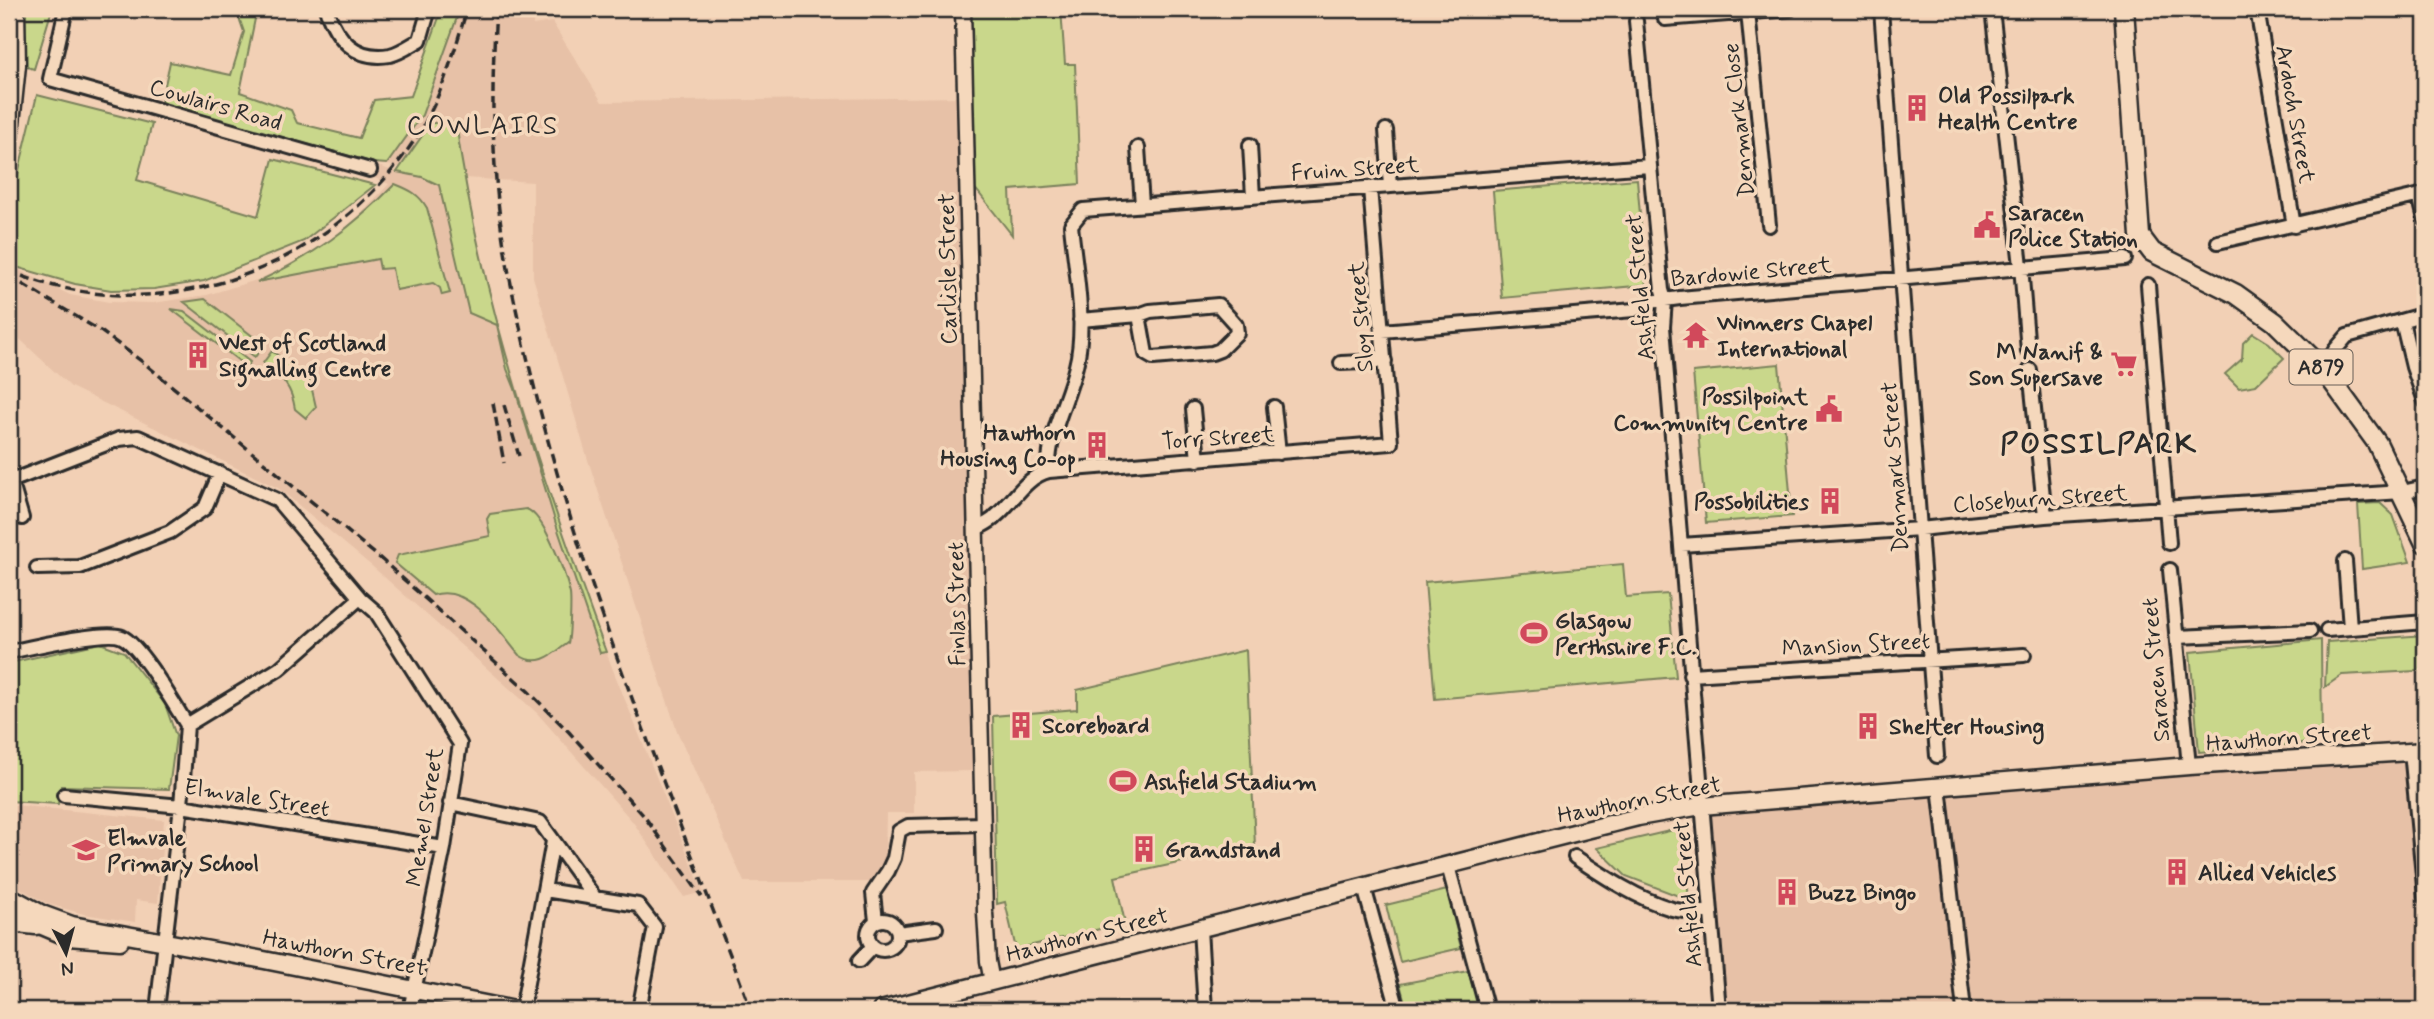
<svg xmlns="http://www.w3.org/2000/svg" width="2434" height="1019" font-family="Mynerve,sans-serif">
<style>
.built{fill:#e7c1a7}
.green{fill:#c9d78b;stroke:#7a815b;stroke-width:2}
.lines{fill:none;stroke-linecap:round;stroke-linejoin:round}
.minor-casing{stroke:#2b2b2b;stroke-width:18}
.tertiary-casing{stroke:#2b2b2b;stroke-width:19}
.secondary-casing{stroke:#2b2b2b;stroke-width:21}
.primary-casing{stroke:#2b2b2b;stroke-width:23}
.minor{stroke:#f5d8bc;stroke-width:12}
.tertiary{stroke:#f5d8bc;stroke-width:14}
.secondary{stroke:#f5d8bc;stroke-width:16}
.primary{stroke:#f5d8bc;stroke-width:18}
.rail{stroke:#2b2b2b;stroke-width:3.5;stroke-dasharray:10 5;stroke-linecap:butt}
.labels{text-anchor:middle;stroke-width:7;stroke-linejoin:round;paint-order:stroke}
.shield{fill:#f5d8bc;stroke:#685f56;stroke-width:2}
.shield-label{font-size:21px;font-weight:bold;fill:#2b2b2b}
.poi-label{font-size:23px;font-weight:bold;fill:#2b2b2b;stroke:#f5d8bc;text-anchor:start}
.street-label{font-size:23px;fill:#2b2b2b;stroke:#f5d8bc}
.quarter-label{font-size:26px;letter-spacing:2px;fill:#2b2b2b;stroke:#f5d8bc}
.district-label{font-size:30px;font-weight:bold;letter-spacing:2px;fill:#2b2b2b;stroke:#f5d8bc}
</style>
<rect width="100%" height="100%" fill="#f2d0b5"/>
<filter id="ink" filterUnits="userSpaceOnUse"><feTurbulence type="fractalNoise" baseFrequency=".0143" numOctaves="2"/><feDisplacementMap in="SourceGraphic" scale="14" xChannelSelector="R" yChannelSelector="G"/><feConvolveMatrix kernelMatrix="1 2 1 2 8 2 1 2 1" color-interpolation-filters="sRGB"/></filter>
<g filter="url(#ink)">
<!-- built -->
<path class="built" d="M460 9H534L533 25 552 22 602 102 965 97 978 618 973 771 914 772V813H886L885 860 870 882H744L677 731 587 457 533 277V182L464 178 495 313 558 522 613 670 703 892 684 897 633 822 537 713 373 567 278 488 71 387 9 329V265L70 295 109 302 153 303 207 295 260 279 310 254 351 224 389 184 365 174 368 163 397 172 400 167 374 163 387 164 422 115Z
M2411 751 2425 842V1010H1723L1701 806Z
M14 805 164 820 158 903 136 900 135 922 84 914 48 904 9 882Z"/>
<!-- green -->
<path class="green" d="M9 9H52L34 69 9 62Z
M236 9H257L240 92 291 110 297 123 359 138 374 100 411 96 442 9H460L422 115 387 164 374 163 161 103 170 62 231 75 244 32Z
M963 9H1061L1065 64H1075L1080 184 1010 190 1012 235 967 178Z
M37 95 152 124 137 180 258 216 273 159 375 185 304 241 204 281 154 289 111 290 75 284 9 265V211Z
M431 123H456C481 304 543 481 606 652L600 653 556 524 515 389 507 369 497 325 469 313 439 185 422 177 397 172Z
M1637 179 1646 285 1502 298 1493 191Z
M395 184C410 190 419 194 427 208L450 293 442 295 440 288 433 283 396 290 392 268 380 269 378 259 257 282C312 257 353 227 395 184Z
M205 299 264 345 255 357 184 302Z
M171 309 184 311 250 362 247 367Z
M2253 333 2269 343 2284 358 2256 385 2239 388 2225 374 2242 359 2243 343Z
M272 351 310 381 316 407 306 418 295 409C291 384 282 379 263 363Z
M1779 364 1792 516 1706 523 1693 372Z
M2380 503 2393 515 2410 562 2362 569 2358 504Z
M526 509C544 514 566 575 570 594 571 601 570 636 568 643 552 655 538 668 519 655 499 631 469 583 433 595L395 563 398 555 490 536 487 519 490 514Z
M1623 564 1626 597 1668 594 1676 677 1435 699 1425 582Z
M2425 635V667L2417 671 2342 675 2325 687 2327 642Z
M2321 640 2322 742 2199 752 2190 652Z
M100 643 124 652 165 704 176 736 169 789 61 786 58 804 9 801V663Z
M1246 650 1255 846 1115 877 1125 923 1016 949 1005 902 997 904 993 716 1077 709V690Z
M1682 828 1689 900 1626 876 1597 848Z
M1447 890 1461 948 1400 962 1386 905Z
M1468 971 1480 1010H1407L1400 984Z"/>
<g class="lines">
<defs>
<path id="minor" d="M66 9 50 79 370 170
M326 9C337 39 355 61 390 55 400 53 411 45 420 40L429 9
M1881 9 1937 756
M1992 9 2021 266 2028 351
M2257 9 2294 226
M1748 12 1769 225
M1665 19 1790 9
M1636 21 1662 290 1665 300 1663 327 1719 1010
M1386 130 1390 186
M1250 145 1253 197
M1138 148 1142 205
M2419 195 2425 219
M2218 242 2425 194
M2148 285 2169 543
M1080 320 1139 315 1150 311 1218 305 1236 325 1237 333 1220 350 1212 353 1153 358 1146 354 1139 315
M2402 321 2413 367 2425 401
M1382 331 1634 310 1649 302 1680 298 2125 259
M1341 363 1385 361
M2030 370 2045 516
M2324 370 2335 350 2347 336 2425 314
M1274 407 1279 453
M1193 409 1198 460
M1049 471C1047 435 1068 401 1076 366 1087 324 1075 268 1071 225L1083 210 1649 166
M9 474 22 518
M11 481 119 439 138 437 277 500 360 598 376 612 460 744 444 848 410 1010
M976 529C983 525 991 522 996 516 1014 501 1025 477 1049 471L1391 443 1370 188
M1681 545 1920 529 2045 516 2402 492 2425 487
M2345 561 2350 628
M37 568 80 567 170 532 205 508 220 473
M2170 570 2189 766
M2327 630 2425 622
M2177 637 2310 631
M9 652C29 648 107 629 122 637 140 645 175 706 187 725
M1690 675 2024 655
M187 725 279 669 360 598
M2411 751 2425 897
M1939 786 1964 1010
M64 795 181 806 444 848
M450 803 540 822 595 898
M1575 857C1605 877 1638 899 1672 909 1684 912 1698 912 1711 912
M1448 866 1487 1010
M1364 887 1398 1010
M545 890 638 905 655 927 639 1010
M868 935a15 15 0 1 1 30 0a15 15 0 1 1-30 0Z
M876 921 873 893 888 871 894 858 899 831 908 826 983 824
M1200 929 1205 1010
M898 933 936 928
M859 961 873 946
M157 1010 181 806 187 725
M522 1010 553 841"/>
<path id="tertiary" d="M963 9 985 913 988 961 992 982"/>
<path id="secondary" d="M9 896 42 914 72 925 264 960 515 1010
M9 912 68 937 120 941
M881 1010 1566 835 1638 817 1701 806 2189 766 2425 751"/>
<path id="primary" d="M2124 9 2140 236 2152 252 2236 294 2275 322 2324 370 2377 443 2425 543
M9 133 16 65 15 9
M9 922 36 925"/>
</defs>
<!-- minor casing -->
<use href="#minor" class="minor-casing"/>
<!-- tertiary casing -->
<use href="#tertiary" class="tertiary-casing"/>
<!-- secondary casing -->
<use href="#secondary" class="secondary-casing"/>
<!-- primary casing -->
<use href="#primary" class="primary-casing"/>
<!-- minor -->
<use href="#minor" class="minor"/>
<!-- tertiary -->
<use href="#tertiary" class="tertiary"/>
<!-- secondary -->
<use href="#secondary" class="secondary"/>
<!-- primary -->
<use href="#primary" class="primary"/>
<!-- rail -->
<path class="rail" d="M496 9C492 76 491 143 499 210 506 269 520 328 534 386 586 601 674 804 751 1010
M9 276 102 332 144 363 381 559 528 691 569 732 644 816 702 897
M22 276C173 331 340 264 422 128 443 92 455 49 467 9
M493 403 504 463
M504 405 519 456"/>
</g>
</g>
<!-- icons -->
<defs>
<symbol id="building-bare" viewBox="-9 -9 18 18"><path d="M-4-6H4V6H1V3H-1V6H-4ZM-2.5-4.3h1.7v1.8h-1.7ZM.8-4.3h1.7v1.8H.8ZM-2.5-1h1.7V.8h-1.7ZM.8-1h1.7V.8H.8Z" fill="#d1495b" stroke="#f5d8bc" stroke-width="2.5" paint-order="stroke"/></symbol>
<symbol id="civic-bare" viewBox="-9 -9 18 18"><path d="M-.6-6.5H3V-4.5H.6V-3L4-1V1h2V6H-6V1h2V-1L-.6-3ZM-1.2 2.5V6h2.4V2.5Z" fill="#d1495b" stroke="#f5d8bc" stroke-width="2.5" paint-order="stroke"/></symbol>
<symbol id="temple-bare" viewBox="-9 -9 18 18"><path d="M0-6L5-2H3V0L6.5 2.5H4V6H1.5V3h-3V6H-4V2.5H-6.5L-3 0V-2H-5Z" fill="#d1495b" stroke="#f5d8bc" stroke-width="2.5" paint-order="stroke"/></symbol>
<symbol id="supermarket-bare" viewBox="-9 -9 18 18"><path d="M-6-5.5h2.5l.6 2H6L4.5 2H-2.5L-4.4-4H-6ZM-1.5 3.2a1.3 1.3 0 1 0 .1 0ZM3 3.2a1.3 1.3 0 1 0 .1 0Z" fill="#d1495b" stroke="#f5d8bc" stroke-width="2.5" paint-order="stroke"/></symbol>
<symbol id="stadium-bare" viewBox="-9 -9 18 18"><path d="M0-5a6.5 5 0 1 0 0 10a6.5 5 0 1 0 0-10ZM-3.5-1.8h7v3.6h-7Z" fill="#d1495b" stroke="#f5d8bc" stroke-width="2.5" paint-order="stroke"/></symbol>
<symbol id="school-bare" viewBox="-9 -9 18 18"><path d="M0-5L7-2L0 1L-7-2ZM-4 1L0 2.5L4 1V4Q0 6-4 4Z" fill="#d1495b" stroke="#f5d8bc" stroke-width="2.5" paint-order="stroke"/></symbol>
</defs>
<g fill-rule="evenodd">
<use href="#building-bare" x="1898" y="89" width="38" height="38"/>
<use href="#civic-bare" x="1968" y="206" width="38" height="38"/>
<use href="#temple-bare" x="1677" y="316" width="38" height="38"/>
<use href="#building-bare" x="179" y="336" width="38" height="38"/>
<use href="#supermarket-bare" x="2105" y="345" width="38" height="38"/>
<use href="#civic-bare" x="1810" y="390" width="38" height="38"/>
<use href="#building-bare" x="1078" y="426" width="38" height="38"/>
<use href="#building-bare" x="1811" y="482" width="38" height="38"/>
<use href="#stadium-bare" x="1515" y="614" width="38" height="38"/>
<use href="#building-bare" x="1002" y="706" width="38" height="38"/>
<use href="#building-bare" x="1849" y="707" width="38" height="38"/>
<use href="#stadium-bare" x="1104" y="762" width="38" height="38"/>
<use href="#building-bare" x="1125" y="830" width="38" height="38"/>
<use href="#school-bare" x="67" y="831" width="38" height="38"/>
<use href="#building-bare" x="2158" y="853" width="38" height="38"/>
<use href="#building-bare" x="1768" y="873" width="38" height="38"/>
</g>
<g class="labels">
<!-- shield labels -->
<rect class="shield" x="2289.5" y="349.5" width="63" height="35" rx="5"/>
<g class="shield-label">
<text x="2321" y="374">A879</text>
</g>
<!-- poi labels -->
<g class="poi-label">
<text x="1938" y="103">Old Possilpark<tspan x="1938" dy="26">Health Centre</tspan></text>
<text x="2008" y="220">Saracen<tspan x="2008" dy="26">Police Station</tspan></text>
<text x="1717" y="330">Winners Chapel<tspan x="1717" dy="26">International</tspan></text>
<text x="219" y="350">West of Scotland<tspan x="219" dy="26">Signalling Centre</tspan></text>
<text x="2103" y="359" text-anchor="end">M Nanif &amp;<tspan x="2103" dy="26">Son Supersave</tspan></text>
<text x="1808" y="404" text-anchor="end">Possilpoint<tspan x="1808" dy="26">Community Centre</tspan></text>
<text x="1076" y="440" text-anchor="end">Hawthorn<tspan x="1076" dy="26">Housing Co-op</tspan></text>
<text x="1809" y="509" text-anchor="end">Possobilities</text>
<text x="1555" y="628">Glasgow<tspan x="1555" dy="26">Perthshire F.C.</tspan></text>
<text x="1042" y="733">Scoreboard</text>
<text x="1889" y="734">Shelter Housing</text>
<text x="1144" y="789">Ashfield Stadium</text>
<text x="107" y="845">Elmvale<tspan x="107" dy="26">Primary School</tspan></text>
<text x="1165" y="857">Grandstand</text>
<text x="2198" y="880">Allied Vehicles</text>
<text x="1808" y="900">Buzz Bingo</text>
</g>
<!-- street labels -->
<g class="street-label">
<text transform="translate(216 104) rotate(16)" y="8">Cowlairs Road</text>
<text transform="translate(2296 114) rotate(80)" y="8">Ardoch Street</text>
<text transform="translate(1738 120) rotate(-96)" y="8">Denmark Close</text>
<text transform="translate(1355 168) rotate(-4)" y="8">Fruin Street</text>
<text transform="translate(947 269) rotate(-91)" y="8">Carlisle Street</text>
<text transform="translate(1751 271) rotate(-5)" y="8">Bardowie Street</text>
<text transform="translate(1639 287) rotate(-95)" y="8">Ashfield Street</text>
<text transform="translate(1360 317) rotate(-95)" y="8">Sloy Street</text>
<text transform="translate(1218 437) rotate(-4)" y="8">Torr Street</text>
<text transform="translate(1894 467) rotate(-94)" y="8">Denmark Street</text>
<text transform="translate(2040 498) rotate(-4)" y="8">Closeburn Street</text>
<text transform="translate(956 604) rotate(-91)" y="8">Finlas Street</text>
<text transform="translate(1856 644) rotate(-3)" y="8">Mansion Street</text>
<text transform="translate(2155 670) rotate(-95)" y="8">Saracen Street</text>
<text transform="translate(2289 737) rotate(-4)" y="8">Hawthorn Street</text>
<text transform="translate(257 797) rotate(9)" y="8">Elmvale Street</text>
<text transform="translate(1639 799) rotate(-11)" y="8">Hawthorn Street</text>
<text transform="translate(424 817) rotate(-81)" y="8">Memel Street</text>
<text transform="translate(1687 894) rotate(-95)" y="8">Ashfield Street</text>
<text transform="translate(1087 934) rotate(-14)" y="8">Hawthorn Street</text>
<text transform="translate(345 952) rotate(11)" y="8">Hawthorn Street</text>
</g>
<!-- quarter labels -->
<g class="quarter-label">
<text x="483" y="134">COWLAIRS</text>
</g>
<!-- district labels -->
<g class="district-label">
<text x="2099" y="453">POSSILPARK</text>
</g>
</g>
<!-- margin -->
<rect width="2434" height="1019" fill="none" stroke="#f5d8bc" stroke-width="35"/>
<rect x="18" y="18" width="2399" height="984" fill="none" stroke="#2b2b2b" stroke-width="2.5" filter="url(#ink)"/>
<!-- north arrow -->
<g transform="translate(66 953) rotate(174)" stroke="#f5d8bc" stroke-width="5" paint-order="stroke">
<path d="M0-5L12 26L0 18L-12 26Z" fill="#2b2b2b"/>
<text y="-10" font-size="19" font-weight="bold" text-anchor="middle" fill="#2b2b2b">N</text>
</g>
</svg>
